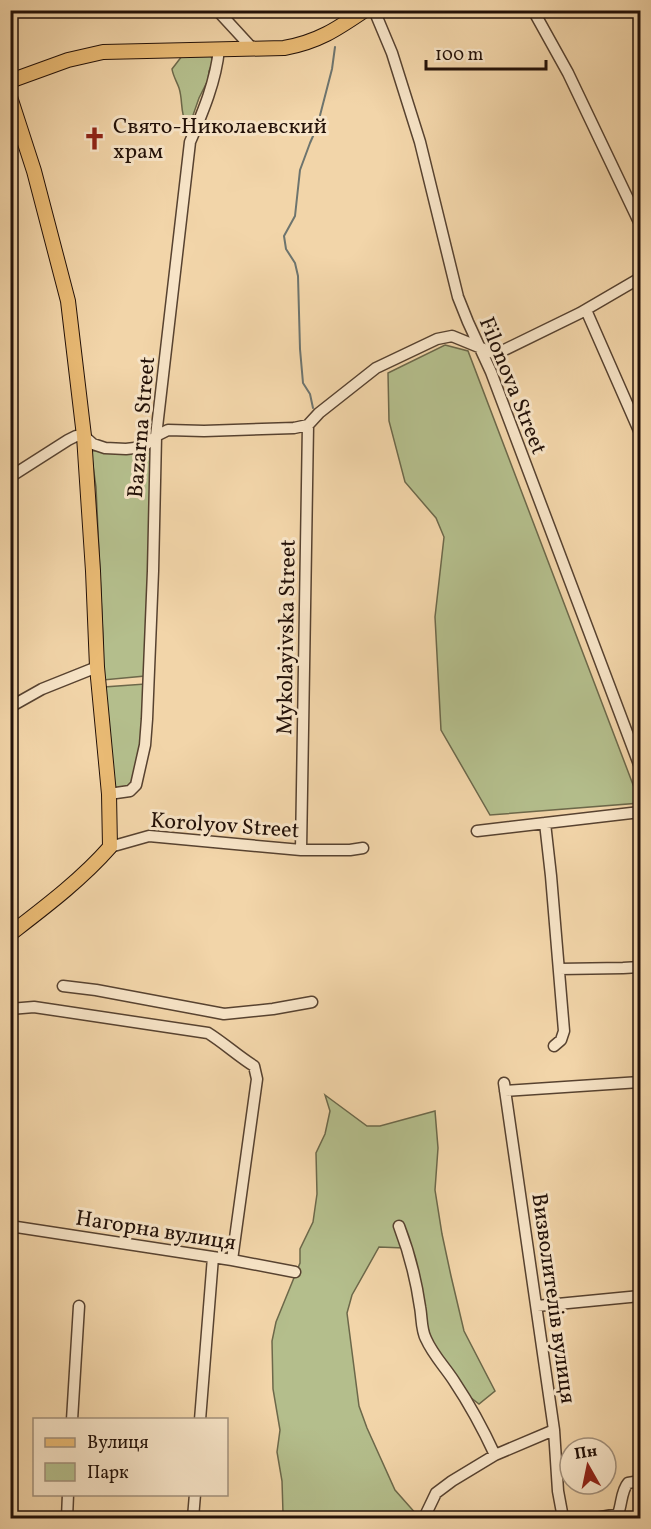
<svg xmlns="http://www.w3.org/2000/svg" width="651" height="1529" font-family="Vollkorn,serif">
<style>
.green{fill:#b4be8c;stroke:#6c684a;stroke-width:1.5}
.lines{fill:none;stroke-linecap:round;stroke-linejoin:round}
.stream{stroke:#6d746e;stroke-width:2}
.minor-casing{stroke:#574230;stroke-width:13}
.major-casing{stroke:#231108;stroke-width:16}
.minor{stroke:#f7e4c7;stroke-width:10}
.major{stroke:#e9ba74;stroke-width:14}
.labels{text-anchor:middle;stroke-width:6;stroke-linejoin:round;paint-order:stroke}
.poi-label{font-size:22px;fill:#231108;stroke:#f7e4c7;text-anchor:start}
.street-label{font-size:22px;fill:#231108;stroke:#f7e4c7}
</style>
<rect width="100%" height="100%" fill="#f2d5a9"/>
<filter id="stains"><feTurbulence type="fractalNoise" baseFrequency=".00333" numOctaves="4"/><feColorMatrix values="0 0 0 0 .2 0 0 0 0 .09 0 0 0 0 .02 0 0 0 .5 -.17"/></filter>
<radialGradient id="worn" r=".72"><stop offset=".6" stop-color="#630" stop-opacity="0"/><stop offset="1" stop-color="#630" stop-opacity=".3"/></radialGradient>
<!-- green -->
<path class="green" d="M182 56H211L213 62 209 71 208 80 199 98 191 121 186 123C180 112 183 100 179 88 177 82 173 76 172 69Z
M445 345 468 351 640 803 490 815 441 730 435 617 444 537 436 518 405 482 389 421 388 373Z
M153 446 145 676 103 680V640L96 487 91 451Z
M145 684 141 747 133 784 126 788 113 789 104 687Z
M325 1095 367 1126H380L435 1111 438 1148 435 1190 442 1234 451 1276 464 1331 495 1391 479 1404 470 1397 433 1345 404 1248 379 1247 352 1295 347 1313 359 1406 367 1428 395 1490 418 1516 417 1518H280L283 1513 282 1481 277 1452 280 1430 273 1389 272 1341 276 1322 300 1263V1249L313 1222 317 1194 316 1153 325 1134 330 1111Z"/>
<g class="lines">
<!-- stream -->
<path class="stream" d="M313 408 310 394 303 383 300 349 298 276 295 263 286 249 284 236 295 216 300 170 310 143 317 127 332 69 335 47"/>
<defs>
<path id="minor" d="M217 10 253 49
M374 10 392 53 420 142 458 297 468 322 491 372 640 767
M533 10 568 73 640 224
M586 310 640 433
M10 477 68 440 76 436H84L93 444 105 448 126 449 143 447 156 436 168 430 204 431 294 428 308 425 319 413 376 368 437 339 452 336 496 354 580 313 640 278
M10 707 42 689 97 667
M109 794 130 791 136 785 145 745 147 719 153 571 156 436 190 142C203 112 216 81 219 49
M545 823 551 876 564 1031 561 1040 554 1046
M477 831 640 812
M110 847 149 836 301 850H350L363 848
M301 850 308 425
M559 969 623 968 640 967
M63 986 96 990 224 1014 273 1009 312 1002
M10 1009 34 1007 208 1033C224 1043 238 1056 254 1066L257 1079 232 1260
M504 1083 554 1430 558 1491 563 1518
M505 1091 640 1082
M10 1226 232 1260 295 1272
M399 1226C409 1252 416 1279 420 1307 422 1317 421 1330 426 1339 433 1355 445 1367 454 1381 470 1405 483 1429 495 1455
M537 1306 640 1296
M72 1420 79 1306
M200 1420 213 1257
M67 1518 68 1494
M193 1518 195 1494
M424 1518 436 1493 452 1481 495 1455 554 1430
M596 1518 618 1514C622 1504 621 1491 628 1483L640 1481"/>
<path id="major" d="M10 81 68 60 103 52 284 48C318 42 337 29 365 10
M10 97 34 171 68 301 84 436 93 571 97 667 109 794 110 847C81 880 45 907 10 934"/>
</defs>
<!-- minor casing -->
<use href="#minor" class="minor-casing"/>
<!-- major casing -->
<use href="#major" class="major-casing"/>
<!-- minor -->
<use href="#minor" class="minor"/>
<!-- major -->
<use href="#major" class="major"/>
</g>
<!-- icons -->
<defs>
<symbol id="church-bare" viewBox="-9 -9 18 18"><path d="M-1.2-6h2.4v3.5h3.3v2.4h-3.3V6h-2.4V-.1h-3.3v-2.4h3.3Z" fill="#8f2418" stroke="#f7e4c7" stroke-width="2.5" paint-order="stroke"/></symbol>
</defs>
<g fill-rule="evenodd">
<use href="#church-bare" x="78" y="122" width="33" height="33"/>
</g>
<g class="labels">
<!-- poi labels -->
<g class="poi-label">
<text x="113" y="133">Свято-Николаевский<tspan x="113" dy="25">храм</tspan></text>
</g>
<!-- street labels -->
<g class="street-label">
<text transform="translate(514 385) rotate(68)" y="8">Filonova Street</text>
<text transform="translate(140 427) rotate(-85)" y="8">Bazarna Street</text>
<text transform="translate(285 637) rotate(-89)" y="8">Mykolayivska Street</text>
<text transform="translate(225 824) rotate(4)" y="8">Korolyov Street</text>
<text transform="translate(156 1229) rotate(9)" y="8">Нагорна вулиця</text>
<text transform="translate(555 1298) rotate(82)" y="8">Визволителів вулиця</text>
</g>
</g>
<!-- margin -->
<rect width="651" height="1529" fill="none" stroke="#f2d5a9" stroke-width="36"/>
<rect x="12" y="12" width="627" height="1505" fill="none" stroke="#231108" stroke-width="3"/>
<rect x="18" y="18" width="615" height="1493" fill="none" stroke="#231108" stroke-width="1.5"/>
<!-- legend -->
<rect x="33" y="1418" width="195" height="78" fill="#f7e4c7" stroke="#a2907b" stroke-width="1.5"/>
<rect x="45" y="1438" width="30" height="9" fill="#e9ba74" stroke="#a2907b" stroke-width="1.5"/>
<text x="87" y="1448" font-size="18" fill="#231108">Вулиця</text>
<rect x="45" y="1463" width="30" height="18" fill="#b4be8c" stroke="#a2907b" stroke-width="1.5"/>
<text x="87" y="1478" font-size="18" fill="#231108">Парк</text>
<!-- north arrow -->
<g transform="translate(588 1466) rotate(351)"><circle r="28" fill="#f7e4c7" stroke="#a2907b" stroke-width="1.5"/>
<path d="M0-4.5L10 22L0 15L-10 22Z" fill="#8f2418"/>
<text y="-9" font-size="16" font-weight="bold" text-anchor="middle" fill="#231108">Пн</text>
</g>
<!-- scale -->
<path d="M426 60v9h120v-9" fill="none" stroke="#231108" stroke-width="3"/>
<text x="435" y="60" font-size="18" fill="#231108" stroke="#f7e4c7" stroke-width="4.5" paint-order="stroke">100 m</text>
<rect width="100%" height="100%" filter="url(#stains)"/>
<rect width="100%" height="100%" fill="url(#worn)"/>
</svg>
